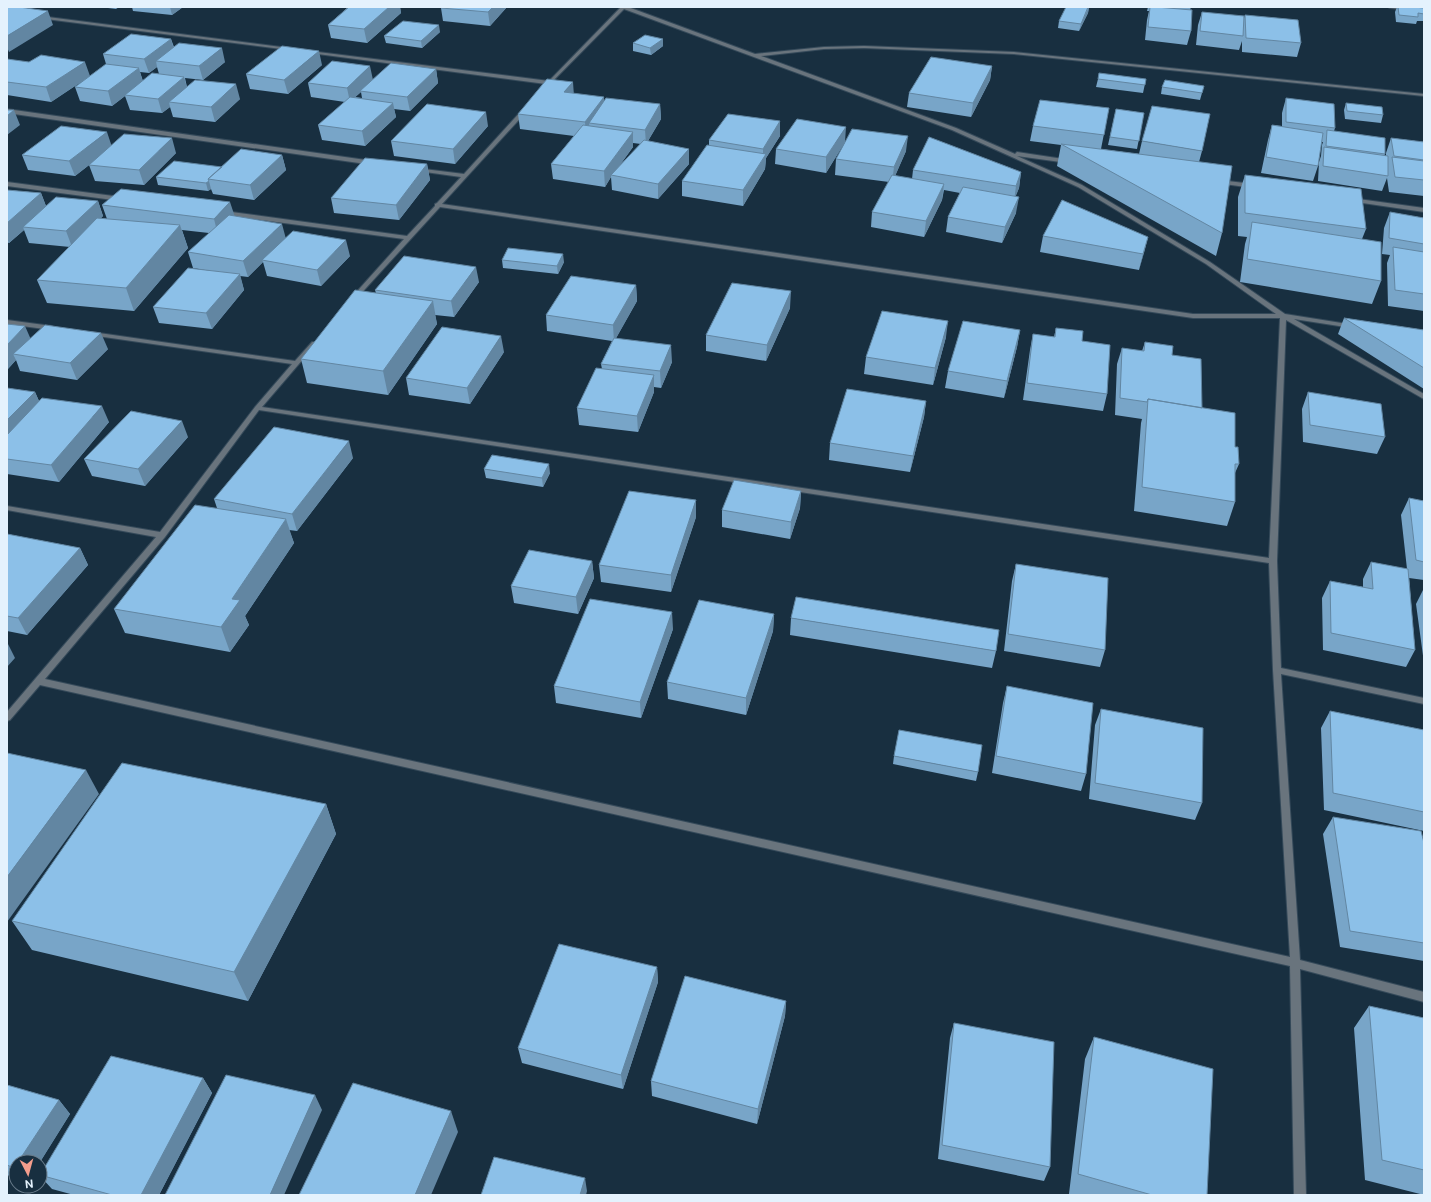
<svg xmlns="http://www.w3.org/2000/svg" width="1431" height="1202" font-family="'Public Sans',sans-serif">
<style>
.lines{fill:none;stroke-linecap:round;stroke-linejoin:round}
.minor-casing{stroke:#354a5a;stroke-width:2}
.minor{fill:#69747d;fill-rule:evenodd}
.wall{fill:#78a5c8;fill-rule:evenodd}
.shaded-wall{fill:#6286a2}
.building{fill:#8cc0e8;stroke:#6286a2}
</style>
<rect width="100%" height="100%" fill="#182f40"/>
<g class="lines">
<defs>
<path id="minor" d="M621 7H628L755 54 824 47 864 46 1014 52 1424 94V96L1014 54 864 48 824 49 761 56 956 128 1015 154 1017 152 1070 160 1071 161 1068 163 1017 156 1082 185 1210 262 1285 314 1354 325 1355 326 1352 328 1294 319 1424 394V399L1422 398 1286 320 1277 561 1281 668 1424 698V704L1281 674 1300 960 1424 992V1002L1300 969 1306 1195H1294L1290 966 40 685 10 720 7 721V712L156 537 7 510V506L160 532 255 407 292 364 90 335V333L92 332 295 361 312 342H316V344L262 407 1269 558 1280 318H1193L440 207 356 299H352V297L404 239 224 215 221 213 224 211 407 236 435 206V204L437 203 461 177 418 171 415 169 416 168 464 174 523 109 525 108 528 110 527 111 442 204 1193 314H1276L1206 264 1078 187 952 130 624 9 546 88 544 87 546 84 310 53 308 52 310 51 549 81ZM259 410 1269 563 1273 670 1290 957 45 679 165 537Z
M1388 7 1424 10V12L1390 8Z
M40 16 289 48 291 49 289 50 38 18V16Z
M7 109 373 161 376 163 373 165 7 113Z
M1219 180 1253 184 1256 186 1253 188 1217 183V181Z
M7 182 121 197 124 199 121 201 7 186Z
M1351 198 1424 208V212L1349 201 1348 200Z
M7 320 52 326 55 328 52 330 7 324Z"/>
</defs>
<!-- minor casing -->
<use href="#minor" class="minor-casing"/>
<!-- minor -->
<use href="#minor" class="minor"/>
</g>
<!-- wall -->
<path class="wall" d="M100 7H119L116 9Z
M132 7H183L172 15 133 11Z
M337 7H400L401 13 367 43 331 38 328 25 347 8Z
M507 7 490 26 443 21 441 8Z
M1089 7 1088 13 1079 31 1058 28 1059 21Z
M1148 7H1191L1190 10 1191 31 1187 45 1145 40 1147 20 1149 11H1147Z
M1397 7H1414L1424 8V21H1417L1416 24 1396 22 1395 12Z
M1202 12 1244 18 1245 15 1301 43 1297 57 1242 52V41L1239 50 1196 45 1198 25Z
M440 32 422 48 386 43 384 36Z
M171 39 174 47 225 62 203 80 185 78 187 87 240 99 215 122 173 117 170 107 162 113 130 110 125 96 112 106 80 101 75 87 84 80 51 102 7 95V59L90 76 106 64 103 54ZM157 67 159 74 143 81 140 72 149 73Z
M663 39V46L651 55 633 51V43Z
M322 65 288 94 250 89 246 74Z
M992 66 990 80 971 117 907 107 909 93Z
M436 69 438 83 410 111 394 109 396 117 365 146 322 140 318 125 345 102 311 97 308 83 373 79ZM361 92 362 98 355 97Z
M1098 79H1146L1143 93 1096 87Z
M1204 86 1200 100 1161 94 1162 87Z
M574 94 604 102 660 104 661 119 648 141 689 164 658 199 612 190 611 177 605 187 553 179 551 164 574 136 520 129 518 114ZM633 143 641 144 619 166 633 147Z
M1286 98 1335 128 1334 131 1385 154 1384 156H1386V153L1391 138 1424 142V196L1389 192 1387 178 1382 191 1318 181 1319 162 1321 156 1322 145 1323 142H1321L1318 166 1313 181 1261 173 1268 140 1272 125 1282 126V113Z
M1346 103 1383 115 1381 123 1345 119 1344 110Z
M1109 108 1101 149 1139 154 1142 141 1202 151 1199 162 1222 233 1216 256 1057 166 1061 145 1030 141 1033 126Z
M1116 109 1144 113 1137 149 1108 145Z
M780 121V136L766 158 765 169 743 206 682 196V181L709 145V140Z
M488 126 455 164 394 156 391 141Z
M845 142 826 173 775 164 776 149Z
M111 145 176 153 144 185 95 181 89 165 93 162 75 176 28 170 22 155Z
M906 151 895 176 912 179 913 170 1021 172 1019 188 1015 197 1016 213 1002 243 946 232 948 217 960 193 944 190 942 200 924 237 871 227 872 212 889 182 835 175 836 159Z
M282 155 286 170 254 200 213 194 211 189 208 191 158 185 156 177 222 167Z
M427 164 430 180 399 220 334 213 331 198Z
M1245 175 1366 229 1362 239 1381 281 1372 304 1240 282 1245 244 1247 237 1238 236V197Z
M7 190 41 193 46 206 98 201 103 216 101 218 107 219 102 205 234 216 286 238 350 256 321 286 267 276 263 262 248 277 240 276 244 290 212 329 159 323 153 307 211 271 193 268 188 252 209 233 182 230 188 248 134 311 47 303 37 280 70 247 29 243 24 230 9 243 7 242Z
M1390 212 1424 218V311L1388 306 1387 263 1390 255 1382 254 1384 228Z
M1043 236 1148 237 1139 270 1040 252Z
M502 260 564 262 558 274 503 268Z
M479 282 454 317 435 315 437 324 388 395 307 383 301 359 376 293 375 290Z
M636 285 637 301 616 338 672 362 661 388 654 387V392L638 432 579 425 577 408 602 369 601 364 612 341 547 331 546 315Z
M790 308 766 361 706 351V335Z
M1344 318 1424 330V389L1338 334Z
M7 324 30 338 108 349 77 380 20 371 16 360 7 370Z
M1056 328 1082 341 1107 394 1103 411 1023 400 1030 350 1033 334 1054 337Z
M1020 330 1017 347 1004 398 945 388 948 371Z
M946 337 933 385 864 374 866 357Z
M1145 342 1202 408 1235 447 1239 464 1235 473V502L1227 526 1134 511 1141 423 1142 419 1115 415 1117 364 1122 348 1142 351Z
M504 352 470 404 409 395 406 378Z
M7 388 35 392 39 401 109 422 59 482 7 474Z
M1308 392 1385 437 1377 454 1303 442 1302 409Z
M926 401 924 417 910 472 829 460 830 443Z
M188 437 145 486 92 476 84 459Z
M353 458 297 531 289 530 294 543 245 616 249 625 230 652 125 633 114 609 217 508 214 499Z
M484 469 550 473 543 487 486 478Z
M801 491 800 508 790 539 722 527V510Z
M1409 498 1424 501V580L1409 578 1415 650 1406 667 1323 650 1322 598 1330 581 1363 587V579L1371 562 1407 569 1401 515Z
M696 517 671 592 601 582 599 565Z
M7 534 80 548 88 565 27 635 7 631Z
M592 561 594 578 578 614 514 603 511 586Z
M1016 564 1105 650 1100 667 1004 651 1012 581Z
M1424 588V663L1416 604Z
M774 614 773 631 746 715 668 699 667 682Z
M791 618 996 651 992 668 790 635Z
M673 629 641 718 556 703 554 686Z
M1007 686 1086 774 1081 791 992 773 1003 703Z
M1101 709 1202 803 1195 820 1089 799 1095 725Z
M1330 711 1424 730V831L1324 810 1321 728Z
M894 756 978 772 976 781 893 764Z
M326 804 336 834 248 1001 32 950 12 921Z
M1333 817 1424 843V961L1340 947 1323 834Z
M657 967 658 982 623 1089 522 1063 518 1048Z
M786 1001 785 1016 757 1124 652 1096 651 1081Z
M1369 1006 1424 1018V1195L1365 1180 1354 1028Z
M954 1023 1050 1167 1044 1181 938 1159 950 1038Z
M1094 1037 1207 1195H1073L1069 1194 1085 1059Z
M203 1078 212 1093 159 1195H74L52 1189 40 1176Z
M7 1085 59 1100 70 1114 40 1162H16V1178L7 1175Z"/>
<!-- shaded-wall -->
<path class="shaded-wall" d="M170 7H183L172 15Z
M389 7H400L401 13 367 43 364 29Z
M493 7H507L490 26 488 12Z
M1089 7 1088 13 1079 31 1081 24Z
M48 11 53 25 9 52 7 47V36Z
M439 25 440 32 422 48 421 41Z
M171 39 175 53 156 61 157 67 149 73 144 59Z
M663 39V46L651 55 650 48Z
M222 48 225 62 203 80 199 66Z
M319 51 322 65 288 94 284 80Z
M85 62 90 76 51 102 46 87Z
M370 66 373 80 360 91 361 92 350 102 347 88Z
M992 66 990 80 971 117 973 103Z
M139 68 143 83 125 95V96L112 106 108 91Z
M436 69 438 83 410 111 407 97Z
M184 77 188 91 169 102 170 107 162 113 158 99Z
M573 82 574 96 564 92Z
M236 84 240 99 215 122 211 107Z
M604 97V112L589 123 590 132 586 137 585 122Z
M393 103 396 117 365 146 362 131Z
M660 104 661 119 646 144 645 130Z
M14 110 20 125 7 135V116Z
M486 112 488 126 455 164 453 149Z
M780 121V136L766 158 765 169 743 206V190L763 159V149Z
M846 127 845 142 826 173V157Z
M107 132 112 147 75 176 69 161Z
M633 132V147L613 175H611V177L605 187 604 171Z
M908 136 906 151 892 183 894 167Z
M172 138 176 153 144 185 139 170Z
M689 149V164L658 199V184Z
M282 155 286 170 254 200 250 185Z
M427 164 430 180 399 220 396 205Z
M1021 172 1019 188 1014 201 1016 186Z
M209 181 211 189 208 191 206 183Z
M944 184 942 200 924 237 926 221Z
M41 193 47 209 23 227 24 230 9 243 7 238V223Z
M1019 197 1016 213 1002 243 1005 227Z
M98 201 103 216 72 247 66 231Z
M230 202 235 217 218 235 214 219Z
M282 224 286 239 262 260 263 262 248 277 243 261Z
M180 225 188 248 134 311 126 288Z
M1148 237 1144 253 1139 270 1143 254Z
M346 240 350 256 321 286 317 270Z
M563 254 564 262 558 274 557 266Z
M476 267 479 282 454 317 451 301Z
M240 274 244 290 212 329 206 313Z
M636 285 637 301 614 342 613 325Z
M791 291 790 308 766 361 767 345Z
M433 301 437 324 388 395 383 371Z
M948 321 946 337 933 385 935 368Z
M25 326 32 342 13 354 16 360 7 370V345Z
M1020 330 1017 347 1004 398 1007 381Z
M101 333 108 349 77 380 70 363Z
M501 336 504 352 470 404 467 388Z
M671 345 672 362 661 388 660 371Z
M654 375V392L638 432 637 416Z
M35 392 42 408 7 445V420Z
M926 401 924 417 910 472 913 456Z
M102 406 109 422 59 482 51 465Z
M182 421 188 437 145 486 138 469Z
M349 441 353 458 297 531 292 514Z
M549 464 550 473 543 487 542 478Z
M801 491 800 508 790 539 791 522Z
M696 500V517L671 592V575Z
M286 519 294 543 245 616 249 625 230 652 221 627 232 599Z
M80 548 88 565 27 635 18 618Z
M592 561 594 578 578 614 576 597Z
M672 612 673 629 641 718 640 702Z
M774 614 773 631 746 715V698Z
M7 642 15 658 7 667Z
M86 770 99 794 7 922V877Z
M326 804 336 834 248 1001 234 972Z
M657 967 658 982 623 1089 621 1075Z
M786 1001 785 1016 757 1124 758 1109Z
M203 1078 212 1093 159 1195H141Z
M315 1095 322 1110 284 1195H270Z
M59 1100 70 1114 40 1162H18Z
M451 1111 458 1132 431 1195H415Z
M585 1178 587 1191 586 1195H580Z"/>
<!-- building -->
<path class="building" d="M8 7H19L48 11 7 36V8Z
M349 7H389L364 29 328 25Z
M442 7H493L488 12 441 8Z
M1066 7H1088L1081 24 1059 21Z
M1150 7H1156L1192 10 1191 31 1148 27Z
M1398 7H1414L1424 8V14L1418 13V17L1399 15Z
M1202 12 1244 16 1243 36 1200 31Z
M1245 15 1298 20 1301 43 1246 38Z
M403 21 439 25 421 41 384 36Z
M131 34 171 39 144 59 103 54Z
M645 35 663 39 650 48 633 43Z
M179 43 222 48 199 66 156 61Z
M282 46 319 51 284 80 246 74Z
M41 55 85 62 46 87 7 82V59L29 62Z
M931 57 992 66 973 103 909 93Z
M332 61 370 66 347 88 308 83Z
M391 63 436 69 407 97 360 91Z
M106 64 139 68 108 91 75 87Z
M152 73 184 77 158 99 125 95Z
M1099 73 1146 79 1145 85 1098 79Z
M547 79 573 82 564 92 604 97 585 122 518 114Z
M195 80 236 84 211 107 169 102Z
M1165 80 1204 86 1202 93 1162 87Z
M350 97 393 103 362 131 318 125Z
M606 98 660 104 645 130 589 123Z
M1286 98 1334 104 1335 128 1286 122Z
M1040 100 1109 108 1104 135 1033 126Z
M1346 103 1382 107 1383 115 1347 111Z
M427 104 486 112 453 149 391 141Z
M1152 106 1210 114 1202 151 1142 141Z
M1116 109 1144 113 1139 141 1110 137Z
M7 110H14L7 116Z
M728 114 780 121 763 149 709 140Z
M797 119 846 127 826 157 776 149Z
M583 125 633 132 604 171 551 164Z
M1272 125 1323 133 1318 166 1266 157Z
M61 126 107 132 69 161 22 155Z
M852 129 908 136 894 167 836 159Z
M1327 130 1385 138V154L1326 146Z
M124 134 172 138 139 170 89 165Z
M929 137 1021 172 1016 186 913 170Z
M1391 138 1424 142V160L1394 156Z
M644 140 689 149 658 184 611 175Z
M1061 144 1232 166 1222 233Z
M707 145 766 154 743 190 682 181Z
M1324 147 1388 156V176L1323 166Z
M241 149 282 155 250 185 208 179Z
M1392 157 1424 161V180L1395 177Z
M365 158 427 164 396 205 331 198Z
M174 161 222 167 208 179 209 181 206 183 156 177Z
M892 175 944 184 926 221 872 212Z
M1245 175 1361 189 1366 229 1245 213Z
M963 187 1019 197 1005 227 948 217Z
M121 189 230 202 214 219 102 205Z
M7 190 41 193 7 223Z
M56 197 98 201 66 231 23 227Z
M1062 200 1148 237 1143 254 1043 236Z
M1390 212 1424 218V244L1389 238Z
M229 215 282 224 243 261 188 252Z
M97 218 180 225 126 288 37 280Z
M1252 222 1381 242V281L1247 259Z
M293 231 346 240 317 270 262 260Z
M1393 247 1424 252V294L1395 290Z
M508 248 563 254 557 266 502 260Z
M404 256 476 267 451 301 375 290Z
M188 268 240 274 206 313 153 307Z
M571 276 636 285 613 325 546 315Z
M732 283 791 291 767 345 706 335Z
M355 290 433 301 383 371 301 359Z
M882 311 948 321 935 368 866 357Z
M1344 318 1424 330V368Z
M963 321 1020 330 1007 381 948 371Z
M7 324 25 326 7 345Z
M45 325 101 333 70 363 13 354Z
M442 327 501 336 467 388 406 378Z
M1056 328 1083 331 1082 341 1110 345 1107 394 1027 383 1033 334 1055 337Z
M614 338 671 345 660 371 601 364Z
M1145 342 1173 346 1172 355 1201 359 1202 408 1148 399 1147 402 1120 398 1122 348 1144 351Z
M596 368 654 375 637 416 577 408Z
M7 388 35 392 7 420Z
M847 389 926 401 913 456 830 443Z
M1308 392 1381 404 1385 437 1310 425Z
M42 398 102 406 51 465 7 459V435Z
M1148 399 1235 413V447H1238L1239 464H1235V502L1142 487Z
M131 411 182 421 138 469 84 459Z
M274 427 349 441 292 514 214 499Z
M492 455 549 464 542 478 484 469Z
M734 480 801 491 791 522 722 510Z
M629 491 696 500 671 575 599 565Z
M1409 498 1424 501V562L1416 560Z
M195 505 286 519 232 599 240 600 221 627 114 609Z
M7 534 80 548 18 618 7 616Z
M529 550 592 561 576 597 511 586Z
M1371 562 1408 569 1415 650 1331 633 1330 581 1373 589Z
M1016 564 1108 578 1105 650 1008 634Z
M796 597 999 630 996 651 791 618Z
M590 599 672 612 640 702 554 686Z
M699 600 774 614 746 698 667 682Z
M1007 686 1093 703 1086 774 996 756Z
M1101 709 1203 728 1202 803 1095 783Z
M1330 711 1424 730V812L1333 793Z
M899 730 982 745 978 772 894 756Z
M7 753 86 770 7 877Z
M122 763 326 804 234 972 12 921Z
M1333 817 1421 831 1424 843V943L1350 931Z
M559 944 657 967 621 1075 518 1048Z
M685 976 786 1001 758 1109 651 1081Z
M1369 1006 1424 1018V1170L1382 1160Z
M954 1023 1054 1042 1050 1167 942 1145Z
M1094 1037 1213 1069 1207 1195H1152L1078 1174Z
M111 1056 203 1078 141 1195H112L40 1175Z
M226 1075 315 1095 270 1195H165Z
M353 1083 451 1111 415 1195H299Z
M7 1085 59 1100 18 1162H16V1165L14 1168 7 1165Z
M494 1157 585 1178 580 1195H481Z"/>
<!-- border -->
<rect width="1431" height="1202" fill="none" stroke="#e4f2fd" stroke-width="16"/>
<!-- north arrow -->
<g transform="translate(28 1174) rotate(174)"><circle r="19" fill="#182f40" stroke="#6a7d8c"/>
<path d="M0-3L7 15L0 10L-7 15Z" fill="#f49d8c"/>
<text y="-6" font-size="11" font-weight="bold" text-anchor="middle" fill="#e4f2fd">N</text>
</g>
</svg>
